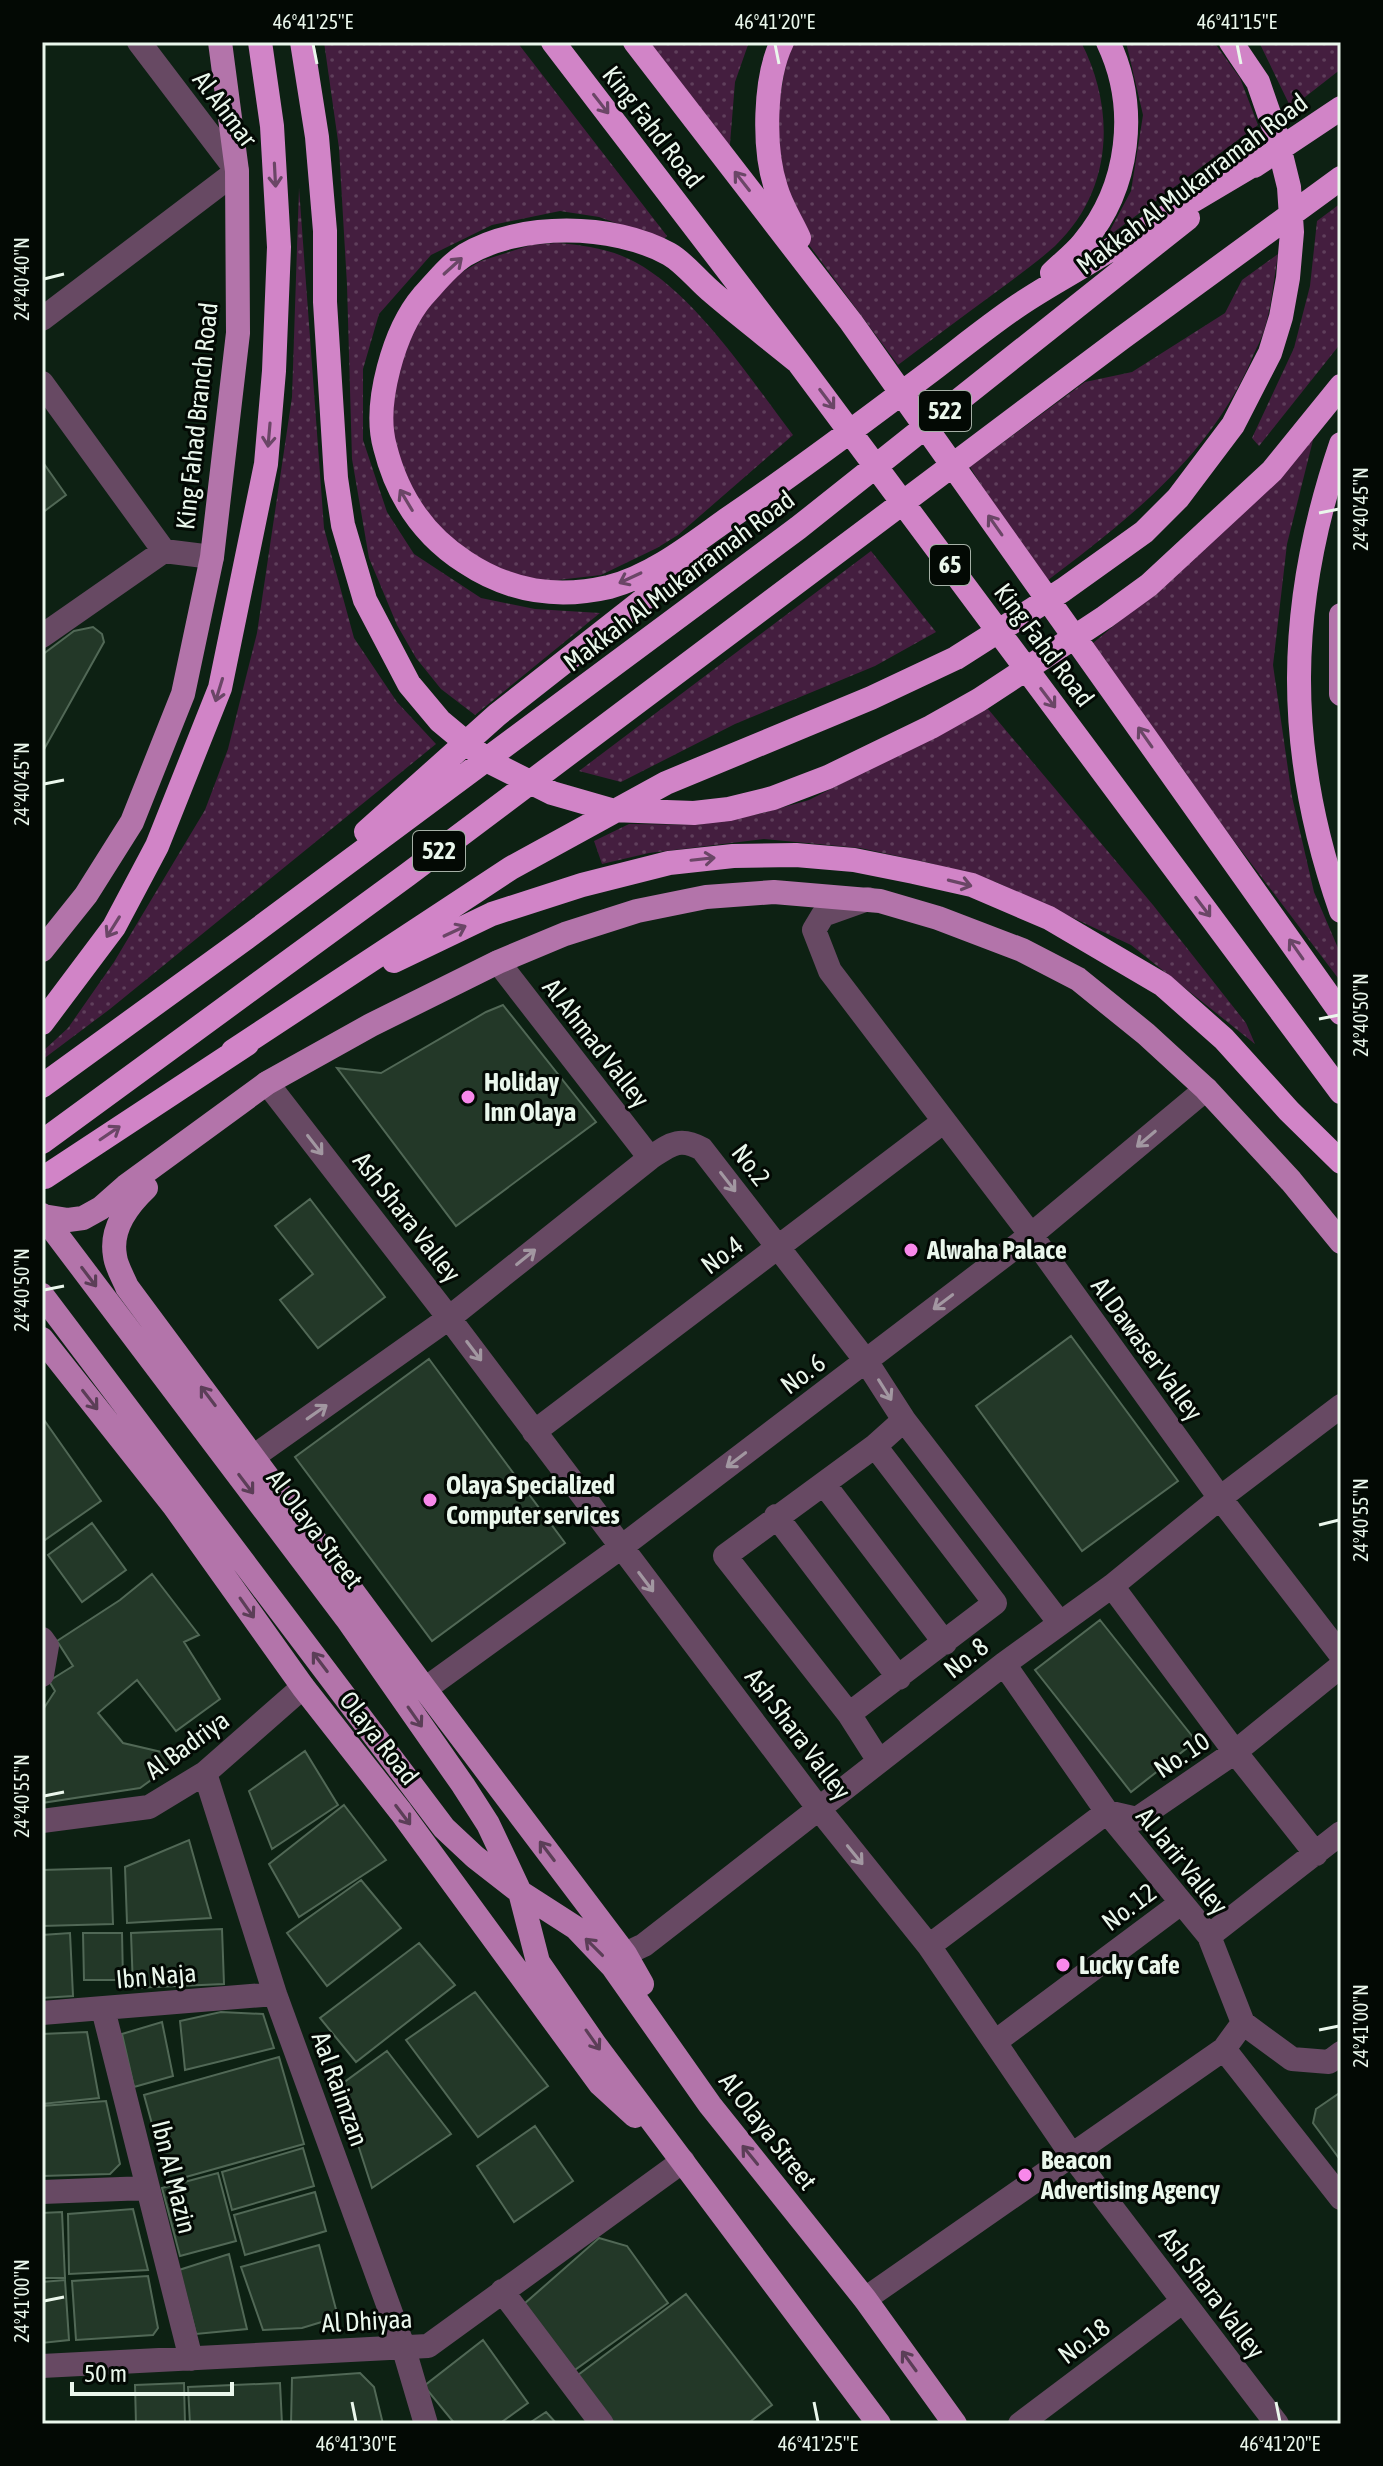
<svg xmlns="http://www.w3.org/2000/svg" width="1383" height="2466" font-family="'Asap Condensed',sans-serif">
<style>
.grass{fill:url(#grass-dots)}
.building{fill:#233828;stroke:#516856;stroke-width:2}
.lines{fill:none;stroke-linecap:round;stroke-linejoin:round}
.minor{stroke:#674963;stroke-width:24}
.major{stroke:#b374aa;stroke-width:24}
.highway{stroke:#d184c7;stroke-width:24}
.oneway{stroke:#6a4666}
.oneway2{stroke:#a297a1}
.oneway3{stroke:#5b3e57}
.ticks{fill:none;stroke:#eaf7ec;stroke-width:3}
.poi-dot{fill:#f888ea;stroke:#030904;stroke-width:3}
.labels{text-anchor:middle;stroke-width:6;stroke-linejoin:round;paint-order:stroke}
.shield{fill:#030904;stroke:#a5b0a6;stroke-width:2}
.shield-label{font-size:24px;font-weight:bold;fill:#eaf7ec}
.street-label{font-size:26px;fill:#eaf7ec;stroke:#030904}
.poi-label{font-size:26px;font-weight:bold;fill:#eaf7ec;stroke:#030904;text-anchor:start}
.neatline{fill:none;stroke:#eaf7ec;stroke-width:3}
.ticks-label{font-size:20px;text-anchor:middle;fill:#eaf7ec}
</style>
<defs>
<pattern id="grass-dots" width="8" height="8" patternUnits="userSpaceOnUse" patternTransform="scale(2)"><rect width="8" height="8" fill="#441e3f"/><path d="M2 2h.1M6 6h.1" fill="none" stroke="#5f3f5b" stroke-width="1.8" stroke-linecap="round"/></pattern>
</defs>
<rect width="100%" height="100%" fill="#0d2113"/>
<!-- grass -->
<path class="grass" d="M324 42H517L667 236 663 240 599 217 560 211 492 225 431 255 379 314 363 369V440L387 512 414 554 481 598 535 609 600 613 475 715 441 689 416 658 397 625 369 558 352 459 347 285 339 148Z
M636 42H749L735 82 729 156Z
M795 42H1081C1116 110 1113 191 1055 246 1035 264 1013 279 992 295 960 318 929 342 898 365L798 230 772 149 787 55Z
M1126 42H1214L1240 78 1258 125 1106 238 1131 191 1143 115Z
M1259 42H1341V69L1291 108Z
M299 188 324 528 354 638 397 702 436 744 110 1009 42 1060V1052L68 1028 114 962 205 810 228 749 257 633 292 397Z
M1341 203V343L1259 446 1252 438 1294 348 1310 286 1317 221Z
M557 243C584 245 611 249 635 262 695 294 751 380 793 435L678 535 657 548 601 575 549 581 523 577 497 570 432 527 394 460 390 382 421 311 459 274 481 261 531 245Z
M1278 254C1274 278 1272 304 1265 327 1262 339 1255 350 1251 361 1207 460 1127 520 1043 584L970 467 1085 382 1132 372 1225 313 1242 280Z
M1316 428 1287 544 1273 665 1292 797 1314 892 1341 955V982L1225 829 1168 748 1087 648 1145 600Z
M871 551 936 632 875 666 735 724 621 782 579 771Z
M988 709 1153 905 1246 1023 1255 1044 1131 945 996 882 930 863 860 848 764 839 649 853 602 864 594 841 629 824 697 825 759 814 809 800Z"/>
<!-- building -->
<path class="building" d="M42 461 66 495 42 513Z
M93 627 102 634 104 642 42 753V655L74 631Z
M503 1005 596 1122 456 1226 337 1068 381 1073 486 1012Z
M310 1199 385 1297 318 1348 280 1300 313 1274 275 1226Z
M1071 1336 1178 1481 1082 1551 976 1406Z
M429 1359 565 1543 432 1641 295 1457Z
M42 1417 101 1501 42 1542Z
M92 1523 126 1570 82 1602 48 1555Z
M152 1574 199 1635 184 1642 220 1699 176 1731 137 1680 98 1713 123 1743 183 1757 140 1788 42 1803 44 1708 55 1691 49 1681 73 1666 57 1641 120 1600Z
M1100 1620 1196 1741 1131 1792 1035 1670Z
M305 1751 338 1805 272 1849 249 1791Z
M344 1805 386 1860 299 1917 269 1864Z
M189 1840 211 1918 127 1923 125 1867Z
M111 1868 113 1924 42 1926V1870Z
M361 1880 401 1928 327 1986 287 1933Z
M222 1929 224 1984 133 1988 131 1933Z
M70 1933 73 1996 42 1998V1935Z
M83 1933H122L123 1980H84Z
M419 1943 455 1985 356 2062 320 2018Z
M475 1992 548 2086 478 2137 406 2040Z
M221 2012 263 2014 274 2048 185 2070 180 2021Z
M162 2022 173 2076 134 2087 122 2034Z
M87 2032 99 2098 42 2104V2034Z
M387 2051 451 2134 372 2188 339 2086Z
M279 2057 304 2144 168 2182 144 2095Z
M1341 2092V2161L1313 2123 1316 2109Z
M106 2101 120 2164 110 2174 42 2176V2106Z
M535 2126 573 2181 514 2222 477 2166Z
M303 2148 314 2186 232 2210 222 2172Z
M218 2173 236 2241 180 2256 162 2188Z
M315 2192 326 2231 245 2255 234 2215Z
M133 2209 148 2270 69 2274 68 2214Z
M62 2212 65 2278H42V2213Z
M599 2238 627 2246 668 2303 572 2372 524 2304Z
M319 2245 338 2317 302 2328 263 2330 241 2267Z
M229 2254 247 2329 196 2334 179 2270Z
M148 2276 158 2328 153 2335 76 2340 72 2281Z
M65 2280 69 2340 42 2343V2282Z
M686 2294 772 2405 747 2424H589L562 2387Z
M483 2340 528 2403 499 2424H455L424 2386Z
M360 2373 374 2387 383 2424H291L292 2378Z
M184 2383 185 2424H136L135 2385Z
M280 2383 282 2424H190L188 2387Z
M546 2412 557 2424H528Z"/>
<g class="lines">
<!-- minor -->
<path class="minor" d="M42 319 237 171 139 42
M42 383 164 551 212 557
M42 636 164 551
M868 899 823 915 814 930 830 971 1031 1235 1220 1498 1341 1655
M498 962 650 1158
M267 1083 449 1318 819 1809 929 1946 1071 2154 1277 2424
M534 1432 943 1122
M253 1457 449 1318 650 1158C670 1145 679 1136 702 1149L866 1361 904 1420 1059 1622
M824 1484 945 1643
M776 1516 899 1678
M1112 1586 1235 1752 1316 1854
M42 1639 47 1646 42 1675
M1004 1664 1107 1812 1209 1936 1243 2023 1292 2059 1329 2062 1341 2053
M425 1689 620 1548 1031 1235 1206 1089
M849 1714 725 1556 875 1446
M879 1761 849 1714 995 1603 875 1446 904 1420
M205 1773 275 1994 403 2346 426 2424
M42 1821 149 1807 205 1773 303 1687
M1209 1936 1341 1833
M929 1946 1107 1812 1137 1819 1235 1752 1341 1666
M625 1954 644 1945 689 1910 1004 1664 1112 1586 1220 1498 1341 1406
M103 2009 191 2359
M42 2013 275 1994
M995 2042 1181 1903
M1224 2049 1341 2198
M42 2192 147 2188
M502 2291 602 2424
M865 2299 1224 2049 1243 2023
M42 2366 428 2346 683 2161
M1020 2424 1182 2302"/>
<!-- major -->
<path class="major" d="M1341 615V694
M42 950 86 895 132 822 183 694 212 557 238 333 237 171 220 42
M146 1188C128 1205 110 1229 115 1256 116 1266 123 1277 127 1287L425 1689 625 1954 642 1984
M42 1215 347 1619 463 1785 488 1824 520 1892 538 1962 596 2046 879 2424
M43 1216 68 1220 83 1218 101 1208 126 1186 267 1083 371 1025 498 962 565 934 637 911 706 897 774 892 880 901 938 918 1022 950 1078 979 1146 1034 1206 1089 1291 1181 1341 1242
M42 1295 444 1828 475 1857 520 1892 576 1928 613 1967 710 2105 865 2299 955 2424
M42 1339 174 1506 303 1687 401 1812 600 2084 635 2116"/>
<!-- highway -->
<path class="highway" d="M302 42 317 137 325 231V302L336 478 343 525 365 600 409 684 440 721 488 761 552 793 611 810 694 813 729 809 773 798 828 777 931 727 979 700 1105 617 1149 585 1272 471 1341 386
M553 42 798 362 1341 1092
M635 42 851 322 1341 1013
M782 42C764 79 763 149 776 188 781 206 792 222 799 238
M1254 166 1341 108
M1052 273C1062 263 1074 254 1083 243 1130 187 1139 107 1108 42
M798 362C770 339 741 317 713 293 698 281 685 263 669 254 613 223 520 222 465 255 449 265 436 282 423 296 394 330 373 404 385 447 397 495 423 535 465 562 510 592 557 599 609 587 652 576 691 545 726 520 796 473 863 422 931 371 960 349 988 326 1019 305 1044 288 1072 273 1098 257 1154 224 1209 191 1265 158
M1341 444C1286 606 1284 749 1341 911
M366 832 497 715 698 557
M394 961 492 914 582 885 669 863 733 856 796 855 854 860 914 872 972 885 1049 918 1163 985 1224 1039 1289 1111 1341 1162
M42 1023 114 927 157 846 220 688 266 464 274 371 279 247 272 126 260 42
M233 1051 511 868 666 783 871 698 956 658 1063 590 1144 532 1178 498 1233 425 1270 353 1281 317 1288 278 1292 232 1289 187 1276 134 1258 82 1231 42
M42 1086 246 938 798 528 1188 218
M42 1142 407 875 1122 338 1341 178
M45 1177 247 1044"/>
</g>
<!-- one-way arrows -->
<defs><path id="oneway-shaft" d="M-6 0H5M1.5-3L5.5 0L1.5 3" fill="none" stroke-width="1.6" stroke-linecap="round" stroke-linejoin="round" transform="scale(2)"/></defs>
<g class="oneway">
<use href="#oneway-shaft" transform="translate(601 104) rotate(52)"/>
<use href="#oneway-shaft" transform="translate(275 175) rotate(87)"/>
<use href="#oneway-shaft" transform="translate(742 181) rotate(-128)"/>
<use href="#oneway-shaft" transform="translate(453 266) rotate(-42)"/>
<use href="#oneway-shaft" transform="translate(827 399) rotate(53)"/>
<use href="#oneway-shaft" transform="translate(269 435) rotate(95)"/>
<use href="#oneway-shaft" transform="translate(406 500) rotate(-121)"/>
<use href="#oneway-shaft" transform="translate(995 525) rotate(-125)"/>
<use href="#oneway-shaft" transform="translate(630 578) rotate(155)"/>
<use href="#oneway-shaft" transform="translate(219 690) rotate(107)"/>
<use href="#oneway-shaft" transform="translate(1048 698) rotate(53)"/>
<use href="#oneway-shaft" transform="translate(1145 737) rotate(-125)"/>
<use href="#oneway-shaft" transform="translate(703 859) rotate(-6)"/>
<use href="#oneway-shaft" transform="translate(960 883) rotate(14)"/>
<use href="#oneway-shaft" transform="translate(1203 907) rotate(53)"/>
<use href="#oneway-shaft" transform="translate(113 927) rotate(122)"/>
<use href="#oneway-shaft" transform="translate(455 931) rotate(-25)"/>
<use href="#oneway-shaft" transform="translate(1296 949) rotate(-125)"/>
<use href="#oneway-shaft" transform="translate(110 1133) rotate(-34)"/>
</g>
<g class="oneway2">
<use href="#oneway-shaft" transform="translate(1146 1139) rotate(140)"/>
<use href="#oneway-shaft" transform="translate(315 1145) rotate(52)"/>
<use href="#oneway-shaft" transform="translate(728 1182) rotate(52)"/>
<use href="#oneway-shaft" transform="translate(526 1257) rotate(-39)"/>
<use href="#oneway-shaft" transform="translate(943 1302) rotate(143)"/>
<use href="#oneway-shaft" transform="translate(474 1351) rotate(53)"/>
<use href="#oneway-shaft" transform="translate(885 1390) rotate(58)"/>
<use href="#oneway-shaft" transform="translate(317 1412) rotate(-35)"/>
<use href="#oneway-shaft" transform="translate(736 1460) rotate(143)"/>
<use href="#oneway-shaft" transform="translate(646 1582) rotate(53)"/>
<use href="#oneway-shaft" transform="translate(855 1855) rotate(51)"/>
</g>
<g class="oneway3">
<use href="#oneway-shaft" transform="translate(89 1277) rotate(53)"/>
<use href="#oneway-shaft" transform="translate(208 1396) rotate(-127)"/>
<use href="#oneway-shaft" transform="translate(90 1400) rotate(52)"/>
<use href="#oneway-shaft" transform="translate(246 1484) rotate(53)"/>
<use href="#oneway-shaft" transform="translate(247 1608) rotate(55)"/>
<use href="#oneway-shaft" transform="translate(320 1662) rotate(-127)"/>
<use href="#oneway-shaft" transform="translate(415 1717) rotate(55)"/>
<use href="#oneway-shaft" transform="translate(403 1815) rotate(53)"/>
<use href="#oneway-shaft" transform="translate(547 1851) rotate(-127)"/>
<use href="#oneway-shaft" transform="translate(594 1947) rotate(-135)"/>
<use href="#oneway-shaft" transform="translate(593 2040) rotate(55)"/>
<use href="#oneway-shaft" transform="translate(750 2155) rotate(-129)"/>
<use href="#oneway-shaft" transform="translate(909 2361) rotate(-126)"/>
</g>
<!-- ticks -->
<path class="ticks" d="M313 44 317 64M775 44 779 64M1237 44 1241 64M44 279 64 274M1319 513 1339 509M44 784 64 780M1319 1019 1339 1015M44 1290 64 1286M1319 1525 1339 1520M44 1796 64 1792M1319 2030 1339 2026M44 2301 64 2297M352 2402 356 2422M814 2402 818 2422M1276 2402 1280 2422"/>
<!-- markers -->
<g class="poi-dot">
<circle cx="468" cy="1097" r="8"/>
<circle cx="911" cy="1250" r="8"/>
<circle cx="430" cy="1500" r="8"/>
<circle cx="1063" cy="1965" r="8"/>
<circle cx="1025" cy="2175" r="8"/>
</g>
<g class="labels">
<!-- shield labels -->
<g class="shield">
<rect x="919" y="391" width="52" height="40" rx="6"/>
<rect x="930" y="545" width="40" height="40" rx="6"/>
<rect x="413" y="831" width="52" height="40" rx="6"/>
</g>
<g class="shield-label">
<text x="945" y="419">522</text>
<text x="950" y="573">65</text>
<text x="439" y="859">522</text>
</g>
<!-- street labels -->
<g class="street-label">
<text transform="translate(225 109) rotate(53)" y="9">Al Ahmar</text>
<text transform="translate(653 127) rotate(52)" y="9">King Fahd Road</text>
<text transform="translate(1192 184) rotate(-37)" y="9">Makkah Al Mukarramah Road</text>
<text transform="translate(197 416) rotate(-84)" y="9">King Fahad Branch Road</text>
<text transform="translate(679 581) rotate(-37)" y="9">Makkah Al Mukarramah Road</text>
<text transform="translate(1044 645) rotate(53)" y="9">King Fahd Road</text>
<text transform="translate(596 1043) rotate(52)" y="9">Al Ahmad Valley</text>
<text transform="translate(751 1165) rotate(52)" y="9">No.2</text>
<text transform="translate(407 1217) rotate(52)" y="9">Ash Shara Valley</text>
<text transform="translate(722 1255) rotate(-37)" y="9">No.4</text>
<text transform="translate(1147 1349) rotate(54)" y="9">Al Dawaser Valley</text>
<text transform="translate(803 1374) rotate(-37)" y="9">No. 6</text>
<text transform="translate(315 1529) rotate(53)" y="9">Al Olaya Street</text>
<text transform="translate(966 1658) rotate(-38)" y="9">No. 8</text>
<text transform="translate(798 1734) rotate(53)" y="9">Ash Shara Valley</text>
<text transform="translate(379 1738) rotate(52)" y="9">Olaya Road</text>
<text transform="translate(187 1745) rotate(-36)" y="9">Al Badriya</text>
<text transform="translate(1182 1755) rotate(-34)" y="9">No. 10</text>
<text transform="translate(1182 1861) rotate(51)" y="9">Al Jarir Valley</text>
<text transform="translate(1129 1907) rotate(-37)" y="9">No. 12</text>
<text transform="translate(156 1976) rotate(-5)" y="9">Ibn Naja</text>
<text transform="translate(340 2089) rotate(70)" y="9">Aal Raimzan</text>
<text transform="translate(768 2131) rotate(52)" y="9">Al Olaya Street</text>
<text transform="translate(174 2177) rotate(76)" y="9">Ibn Al Mazin</text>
<text transform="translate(1212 2293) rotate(53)" y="9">Ash Shara Valley</text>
<text transform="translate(367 2321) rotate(-3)" y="9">Al Dhiyaa</text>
<text transform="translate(1084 2341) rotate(-37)" y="9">No.18</text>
</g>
<!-- poi labels -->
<g class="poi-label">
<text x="484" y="1091">Holiday<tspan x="484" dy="30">Inn Olaya</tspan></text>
<text x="927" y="1259">Alwaha Palace</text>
<text x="446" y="1494">Olaya Specialized<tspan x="446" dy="30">Computer services</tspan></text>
<text x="1079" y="1974">Lucky Cafe</text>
<text x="1041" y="2169">Beacon<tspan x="1041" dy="30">Advertising Agency</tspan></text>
</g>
</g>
<!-- border -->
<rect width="1383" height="2466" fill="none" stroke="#030904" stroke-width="88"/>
<!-- scale -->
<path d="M72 2382v12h160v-12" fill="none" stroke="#eaf7ec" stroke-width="4"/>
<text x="84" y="2382" font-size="24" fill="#eaf7ec" stroke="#030904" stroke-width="6" paint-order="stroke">50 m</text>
<rect x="44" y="44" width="1295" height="2378" class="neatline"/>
<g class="ticks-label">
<text x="313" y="29">46°41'25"E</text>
<text x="775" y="29">46°41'20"E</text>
<text x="1237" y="29">46°41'15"E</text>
<text transform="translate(22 279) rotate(-90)" y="7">24°40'40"N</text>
<text transform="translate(1361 509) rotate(-90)" y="7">24°40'45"N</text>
<text transform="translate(22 784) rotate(-90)" y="7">24°40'45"N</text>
<text transform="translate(1361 1015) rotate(-90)" y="7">24°40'50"N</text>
<text transform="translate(22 1290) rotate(-90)" y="7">24°40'50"N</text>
<text transform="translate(1361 1520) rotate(-90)" y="7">24°40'55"N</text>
<text transform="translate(22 1796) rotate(-90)" y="7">24°40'55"N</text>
<text transform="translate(1361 2026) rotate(-90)" y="7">24°41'00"N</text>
<text transform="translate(22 2301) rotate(-90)" y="7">24°41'00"N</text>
<text x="356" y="2451">46°41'30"E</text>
<text x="818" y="2451">46°41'25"E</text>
<text x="1280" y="2451">46°41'20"E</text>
</g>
</svg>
